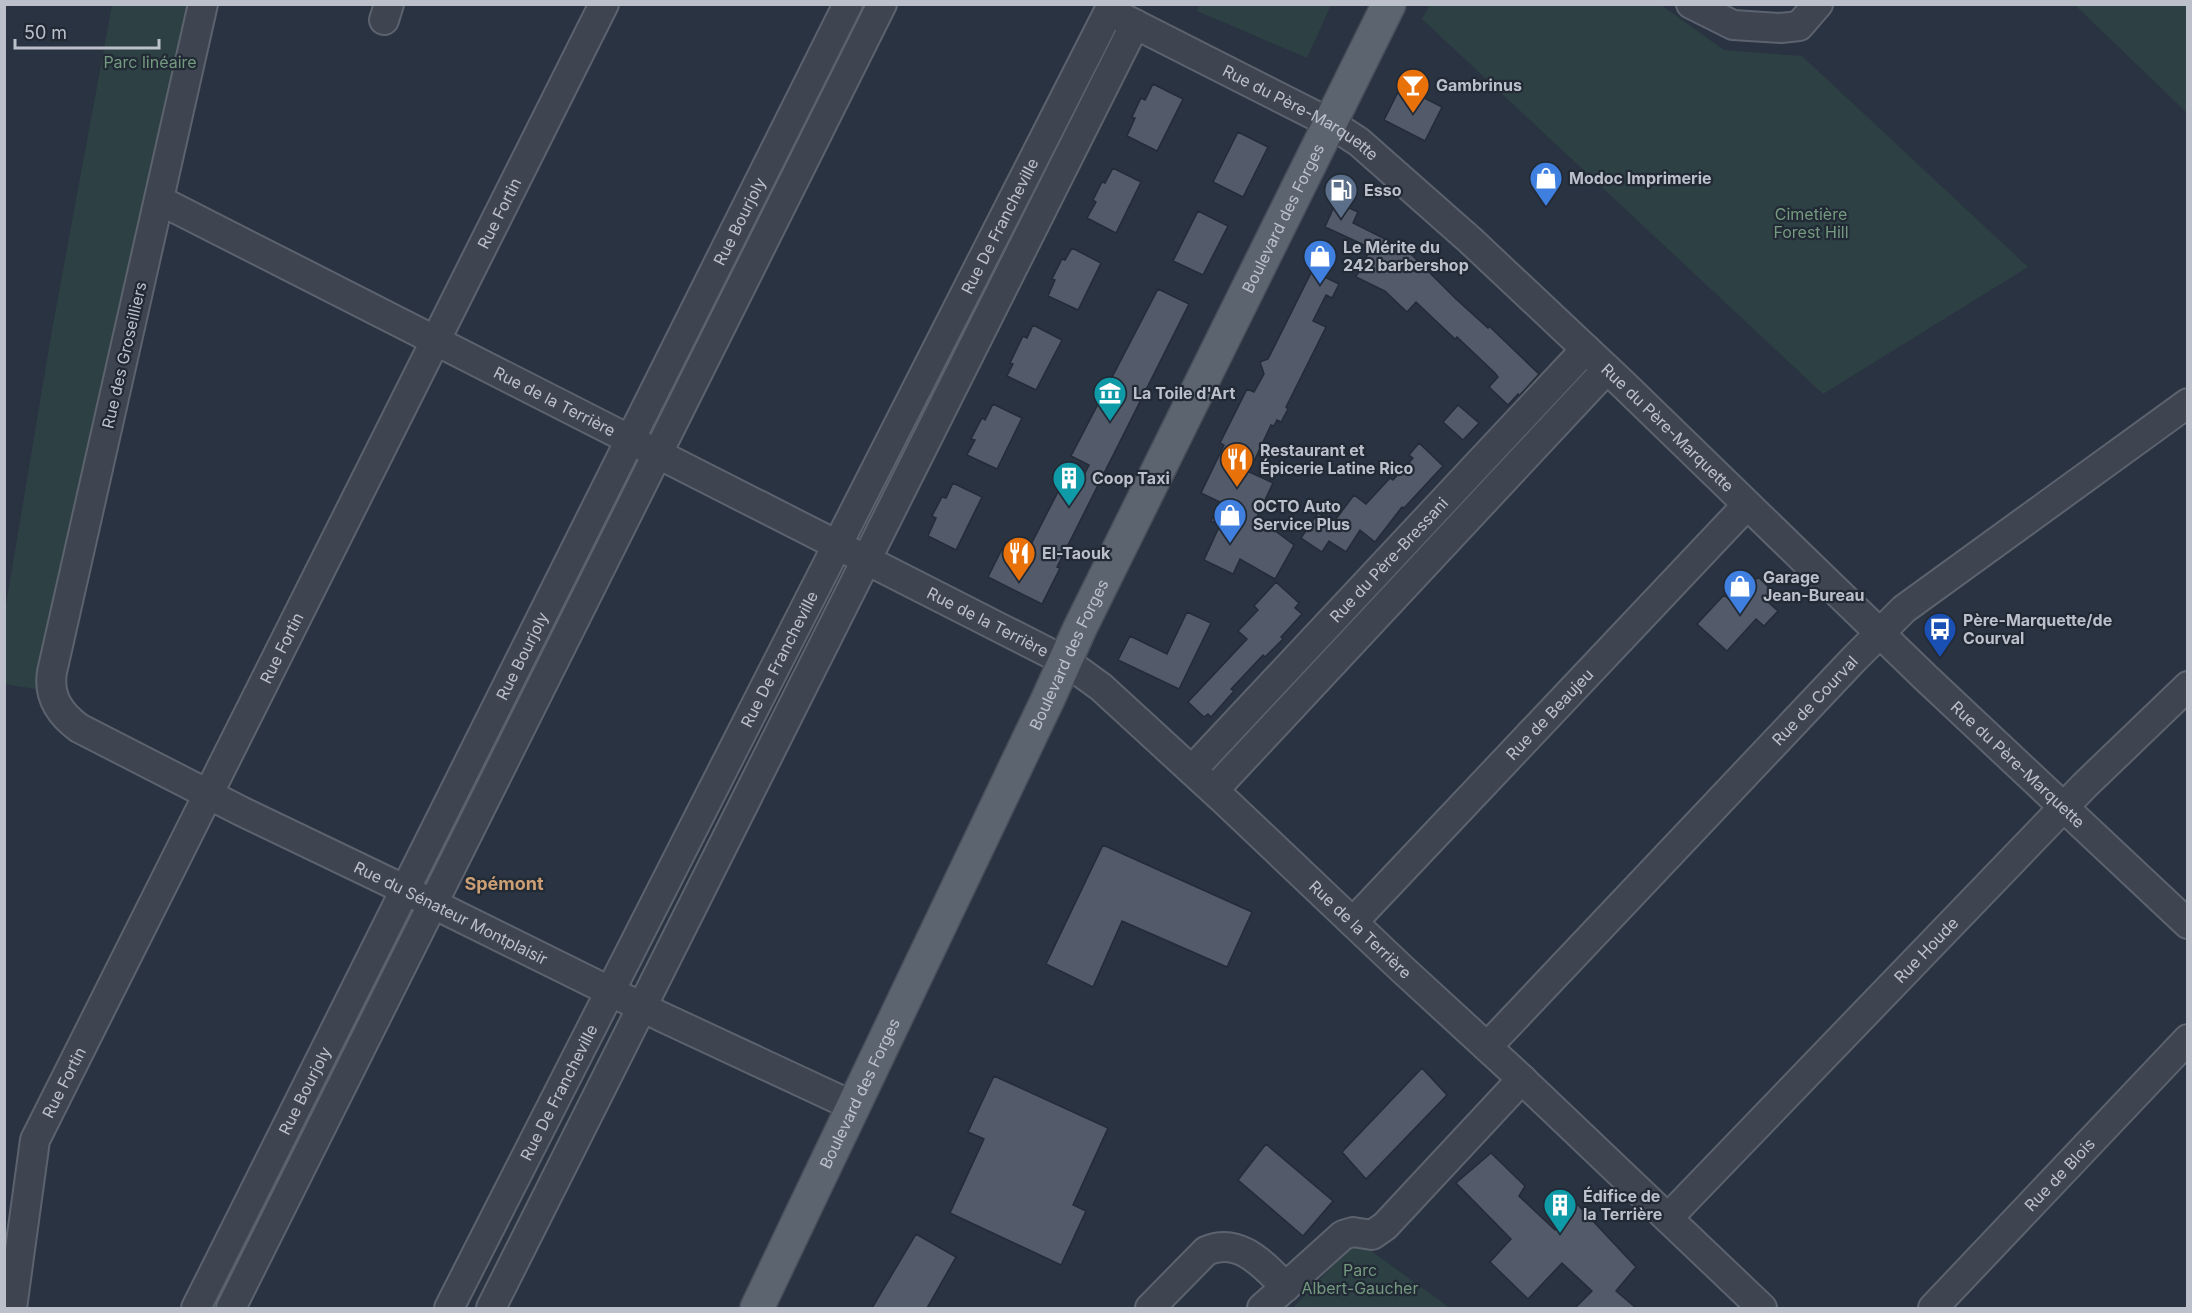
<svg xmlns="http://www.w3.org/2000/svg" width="2192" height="1313" font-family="Inter,sans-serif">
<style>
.green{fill:#2d4043}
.building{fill:#535b6b;stroke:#242c38;stroke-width:1.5}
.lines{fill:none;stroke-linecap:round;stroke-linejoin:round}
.minor-casing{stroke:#5c636e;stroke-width:32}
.major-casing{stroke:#484e5a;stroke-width:36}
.minor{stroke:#3e4551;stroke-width:28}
.major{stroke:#5c6470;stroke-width:33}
.labels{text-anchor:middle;stroke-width:4.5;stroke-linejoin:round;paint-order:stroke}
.park-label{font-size:16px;fill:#74997f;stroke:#222a36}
.poi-label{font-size:16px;font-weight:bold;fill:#bbc0cb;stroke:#222a36;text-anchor:start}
.street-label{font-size:16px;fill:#bbc0cb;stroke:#222a36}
.neighbourhood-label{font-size:18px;font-weight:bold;fill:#cc9f74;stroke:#222a36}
</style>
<rect width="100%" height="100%" fill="#2a3341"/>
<!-- green -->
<path class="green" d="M1200 4H1331V5L1307 58 1197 11Z
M1430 4 1661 5 1724 50 1802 56 2028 267 1823 394 1422 19Z
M112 5H212L58 693 5 684V611L52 330Z
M2075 5H2187V113Z
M1356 1240 1450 1308H1293Z"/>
<!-- building -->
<path class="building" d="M1153 84 1183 99 1157 151 1127 136 1135 118 1132 117 1141 98 1145 100Z
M1401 86 1442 107 1425 141 1384 120Z
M1238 132 1268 147 1243 197 1213 182Z
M1113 168 1141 182 1116 233 1087 218 1096 202 1093 200 1102 182 1105 183Z
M1336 202 1358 212 1353 223 1407 250 1456 299 1488 328 1489 326 1539 374 1519 396 1518 394 1508 405 1489 387 1498 377 1495 373 1457 337 1455 339 1416 302 1407 312 1385 291 1356 277 1371 248 1325 227Z
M1198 211 1228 226 1203 275 1173 261Z
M1072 248 1101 263 1078 310 1048 296 1055 280 1052 279 1062 259 1065 260Z
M1312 271 1339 284 1332 298 1326 295 1313 321 1326 327 1286 407 1288 409 1281 422 1277 420 1274 426 1271 425 1249 472 1273 483 1257 517 1294 545 1275 579 1240 559 1233 574 1204 560 1220 525 1211 521 1220 502 1201 493 1224 445 1220 443 1247 389 1254 392 1264 374 1260 362 1268 359Z
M1158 289 1189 304 1057 567 1060 568 1042 604 988 577 1006 541 1027 552 1061 486 1075 493 1089 465 1071 456Z
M1033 325 1062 340 1036 390 1007 376 1013 364 1010 363 1023 336 1027 338Z
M993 404 1022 418 997 469 967 455 975 440 971 439 982 418 985 420Z
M1458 405 1479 423 1463 440 1443 422Z
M1419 443 1443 466 1404 508 1402 507 1375 542 1360 530 1346 552 1329 541 1322 552 1301 538 1318 513 1333 523 1354 495 1366 504 1390 478 1393 480 1413 458 1409 455Z
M953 483 982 497 956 550 928 536 936 518 932 516 942 497 946 498Z
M1758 577 1777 595 1769 603 1778 611 1764 626 1756 619 1727 651 1697 624 1724 595 1733 603Z
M1276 582 1299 603 1295 608 1302 614 1281 637 1283 639 1265 657 1263 655 1231 689 1234 691 1211 717 1208 714 1204 717 1188 702 1247 639 1238 631 1258 610 1254 606Z
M1187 612 1211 623 1179 689 1118 660 1130 636 1167 654Z
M1103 845 1252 912 1227 967 1122 921 1093 987 1046 964Z
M1422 1068 1447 1095 1366 1179 1342 1152Z
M994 1076 1108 1128 1073 1205 1086 1211 1061 1265 950 1213 984 1139 968 1132Z
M1266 1144 1333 1201 1303 1236 1238 1180Z
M1491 1153 1525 1186 1519 1196 1555 1230 1577 1204 1636 1267 1616 1291 1636 1308H1575L1592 1291 1562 1263 1528 1299 1490 1262 1511 1239 1456 1183Z
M916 1234 956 1257 927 1308H872Z"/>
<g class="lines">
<defs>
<g id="minor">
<path id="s1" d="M203 4 52 672C48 697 60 714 79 728L241 811 391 883 660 1016 853 1106"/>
<path d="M1691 4 1733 25 1781 28 1799 26 1818 4"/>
<path id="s2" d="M1117 15 1330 123 1359 142 1470 240 1624 385 1925 677 2188 924"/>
<path d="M384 20 389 4"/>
<path id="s3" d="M159 200 1065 661 1101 687 1224 800 1401 968 1512 1070 1762 1308"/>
<path id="s4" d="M1192 770 1586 349"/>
<path d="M1214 790 1607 369"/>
<path id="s5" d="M1353 922 1747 505"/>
<path id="s6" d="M1487 1047 1854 659 1904 609 2188 403"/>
<path id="s7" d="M1668 1218 2085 785 2188 686"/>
<path id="s8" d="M12 1308 35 1140 604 4"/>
<path id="s9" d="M196 1308 848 4"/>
<path d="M231 1308 882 4"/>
<path id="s10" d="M449 1308 1109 11"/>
<path d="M491 1308 1135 24"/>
<path d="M1150 1308 1206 1251C1240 1236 1264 1266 1286 1287"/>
<path d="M1262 1308 1343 1235 1353 1232 1372 1235 1385 1226 1522 1079"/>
<path id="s11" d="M1933 1308 2188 1039"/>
</g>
<g id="major">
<path id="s12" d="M757 1308 1048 699 1080 628 1389 4"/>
</g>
</defs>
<!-- minor casing -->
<use href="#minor" class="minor-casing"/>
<!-- major casing -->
<use href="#major" class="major-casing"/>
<!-- minor -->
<use href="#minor" class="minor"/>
<!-- major -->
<use href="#major" class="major"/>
</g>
<!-- icons -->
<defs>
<symbol id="bar-pin" viewBox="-11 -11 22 30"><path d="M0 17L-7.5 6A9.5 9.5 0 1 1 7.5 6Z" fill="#e8710a" stroke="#222a36"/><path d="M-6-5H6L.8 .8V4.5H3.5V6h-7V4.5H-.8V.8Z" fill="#fff"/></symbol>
<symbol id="shop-pin" viewBox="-11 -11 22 30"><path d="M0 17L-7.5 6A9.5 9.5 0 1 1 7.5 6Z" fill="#3f7fe0" stroke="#222a36"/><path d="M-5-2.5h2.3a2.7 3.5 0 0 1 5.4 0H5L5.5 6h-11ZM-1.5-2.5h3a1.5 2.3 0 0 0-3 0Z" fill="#fff"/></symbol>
<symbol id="fuel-pin" viewBox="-11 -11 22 30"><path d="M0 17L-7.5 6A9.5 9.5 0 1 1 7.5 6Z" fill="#5c6f8a" stroke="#222a36"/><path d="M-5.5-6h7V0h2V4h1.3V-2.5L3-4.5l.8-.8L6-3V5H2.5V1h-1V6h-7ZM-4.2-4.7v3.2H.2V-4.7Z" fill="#fff"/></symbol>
<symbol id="museum-pin" viewBox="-11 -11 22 30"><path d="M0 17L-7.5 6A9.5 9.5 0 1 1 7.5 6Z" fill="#0f9aa8" stroke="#222a36"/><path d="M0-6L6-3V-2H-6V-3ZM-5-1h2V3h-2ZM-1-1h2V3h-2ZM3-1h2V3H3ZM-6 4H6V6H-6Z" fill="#fff"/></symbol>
<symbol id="restaurant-pin" viewBox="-11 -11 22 30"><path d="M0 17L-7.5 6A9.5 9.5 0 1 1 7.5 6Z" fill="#e8710a" stroke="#222a36"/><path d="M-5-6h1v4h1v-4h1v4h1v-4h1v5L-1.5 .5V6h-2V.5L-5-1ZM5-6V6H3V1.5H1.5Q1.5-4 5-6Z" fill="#fff"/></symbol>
<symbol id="building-pin" viewBox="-11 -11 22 30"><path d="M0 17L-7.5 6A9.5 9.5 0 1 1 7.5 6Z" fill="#0f9aa8" stroke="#222a36"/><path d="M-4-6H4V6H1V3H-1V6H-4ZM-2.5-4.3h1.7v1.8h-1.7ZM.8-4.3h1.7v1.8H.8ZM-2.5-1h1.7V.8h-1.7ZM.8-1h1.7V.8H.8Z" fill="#fff"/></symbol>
<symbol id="bus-pin" viewBox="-11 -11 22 30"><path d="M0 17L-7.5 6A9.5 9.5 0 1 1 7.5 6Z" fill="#1a4fb4" stroke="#222a36"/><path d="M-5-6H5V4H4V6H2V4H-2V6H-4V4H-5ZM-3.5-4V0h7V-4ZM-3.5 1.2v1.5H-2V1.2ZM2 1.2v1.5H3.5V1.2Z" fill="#fff"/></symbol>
</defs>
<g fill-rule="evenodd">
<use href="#bar-pin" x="1394" y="66" width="38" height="52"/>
<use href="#shop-pin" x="1527" y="159" width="38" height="52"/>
<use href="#fuel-pin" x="1322" y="171" width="38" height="52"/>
<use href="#shop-pin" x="1301" y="237" width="38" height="52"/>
<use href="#museum-pin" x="1091" y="374" width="38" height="52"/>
<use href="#restaurant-pin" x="1218" y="440" width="38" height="52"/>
<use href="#building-pin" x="1050" y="459" width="38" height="52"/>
<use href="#shop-pin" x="1211" y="496" width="38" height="52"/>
<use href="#restaurant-pin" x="1000" y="534" width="38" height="52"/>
<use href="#shop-pin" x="1721" y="567" width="38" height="52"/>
<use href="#bus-pin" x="1921" y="610" width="38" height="52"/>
<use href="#building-pin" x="1541" y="1186" width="38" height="52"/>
</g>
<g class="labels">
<!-- park labels -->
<g class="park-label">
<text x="150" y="68">Parc linéaire</text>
<text x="1811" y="220">Cimetière<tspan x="1811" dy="18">Forest Hill</tspan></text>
<text x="1360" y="1276">Parc<tspan x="1360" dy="18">Albert-Gaucher</tspan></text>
</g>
<!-- poi labels -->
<g class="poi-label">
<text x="1436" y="91">Gambrinus</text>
<text x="1569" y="184">Modoc Imprimerie</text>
<text x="1364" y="196">Esso</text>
<text x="1343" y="253">Le Mérite du<tspan x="1343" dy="18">242 barbershop</tspan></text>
<text x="1133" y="399">La Toile d'Art</text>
<text x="1260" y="456">Restaurant et<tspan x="1260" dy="18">Épicerie Latine Rico</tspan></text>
<text x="1092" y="484">Coop Taxi</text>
<text x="1253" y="512">OCTO Auto<tspan x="1253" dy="18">Service Plus</tspan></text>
<text x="1042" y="559">El-Taouk</text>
<text x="1763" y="583">Garage<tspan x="1763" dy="18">Jean-Bureau</tspan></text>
<text x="1963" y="626">Père-Marquette/de<tspan x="1963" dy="18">Courval</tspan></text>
<text x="1583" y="1202">Édifice de<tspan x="1583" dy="18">la Terrière</tspan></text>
</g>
<!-- street labels -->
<g class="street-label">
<text dy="6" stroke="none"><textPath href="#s2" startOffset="208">Rue du Père-Marquette</textPath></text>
<text dy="6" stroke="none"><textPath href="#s8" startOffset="1206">Rue Fortin</textPath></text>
<text dy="6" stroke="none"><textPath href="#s12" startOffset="1210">Boulevard des Forges</textPath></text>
<text dy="6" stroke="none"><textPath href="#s9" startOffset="1215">Rue Bourjoly</textPath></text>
<text dy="6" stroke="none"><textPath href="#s10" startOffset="1214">Rue De Francheville</textPath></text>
<text transform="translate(124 355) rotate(-77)" y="6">Rue des Groseilliers</text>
<text dy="6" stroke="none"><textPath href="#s3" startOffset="444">Rue de la Terrière</textPath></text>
<text dy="6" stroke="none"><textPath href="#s2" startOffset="694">Rue du Père-Marquette</textPath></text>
<text dy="6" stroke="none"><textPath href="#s4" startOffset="288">Rue du Père-Bressani</textPath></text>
<text dy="6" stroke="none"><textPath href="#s3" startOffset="930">Rue de la Terrière</textPath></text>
<text dy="6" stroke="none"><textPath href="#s8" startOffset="720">Rue Fortin</textPath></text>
<text dy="6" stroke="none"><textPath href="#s12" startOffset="724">Boulevard des Forges</textPath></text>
<text dy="6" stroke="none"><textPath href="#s9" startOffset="729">Rue Bourjoly</textPath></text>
<text dy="6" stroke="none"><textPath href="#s10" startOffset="728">Rue De Francheville</textPath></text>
<text dy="6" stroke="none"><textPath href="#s6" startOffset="477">Rue de Courval</textPath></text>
<text dy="6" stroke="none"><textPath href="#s5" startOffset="286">Rue de Beaujeu</textPath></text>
<text dy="6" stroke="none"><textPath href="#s2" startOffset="1180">Rue du Père-Marquette</textPath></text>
<text dy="6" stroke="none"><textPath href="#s1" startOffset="1166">Rue du Sénateur Montplaisir</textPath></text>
<text dy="6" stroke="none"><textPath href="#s3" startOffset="1416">Rue de la Terrière</textPath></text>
<text dy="6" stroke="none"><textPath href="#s7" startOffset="372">Rue Houde</textPath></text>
<text dy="6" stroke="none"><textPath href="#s8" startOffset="234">Rue Fortin</textPath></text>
<text dy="6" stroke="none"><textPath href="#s9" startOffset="243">Rue Bourjoly</textPath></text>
<text dy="6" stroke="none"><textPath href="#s10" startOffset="242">Rue De Francheville</textPath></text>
<text dy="6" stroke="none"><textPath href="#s12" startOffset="238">Boulevard des Forges</textPath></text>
<text dy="6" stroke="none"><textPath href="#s11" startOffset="184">Rue de Blois</textPath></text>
</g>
<!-- neighbourhood labels -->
<g class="neighbourhood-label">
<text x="504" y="890">Spémont</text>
</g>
</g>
<!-- border -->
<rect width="2192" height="1313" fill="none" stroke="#bbc0cb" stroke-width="12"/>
<!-- scale -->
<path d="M15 39v9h144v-9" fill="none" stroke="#bbc0cb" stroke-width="3"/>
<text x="24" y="39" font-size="18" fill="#bbc0cb" stroke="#222a36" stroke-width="4.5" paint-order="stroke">50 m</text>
</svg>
